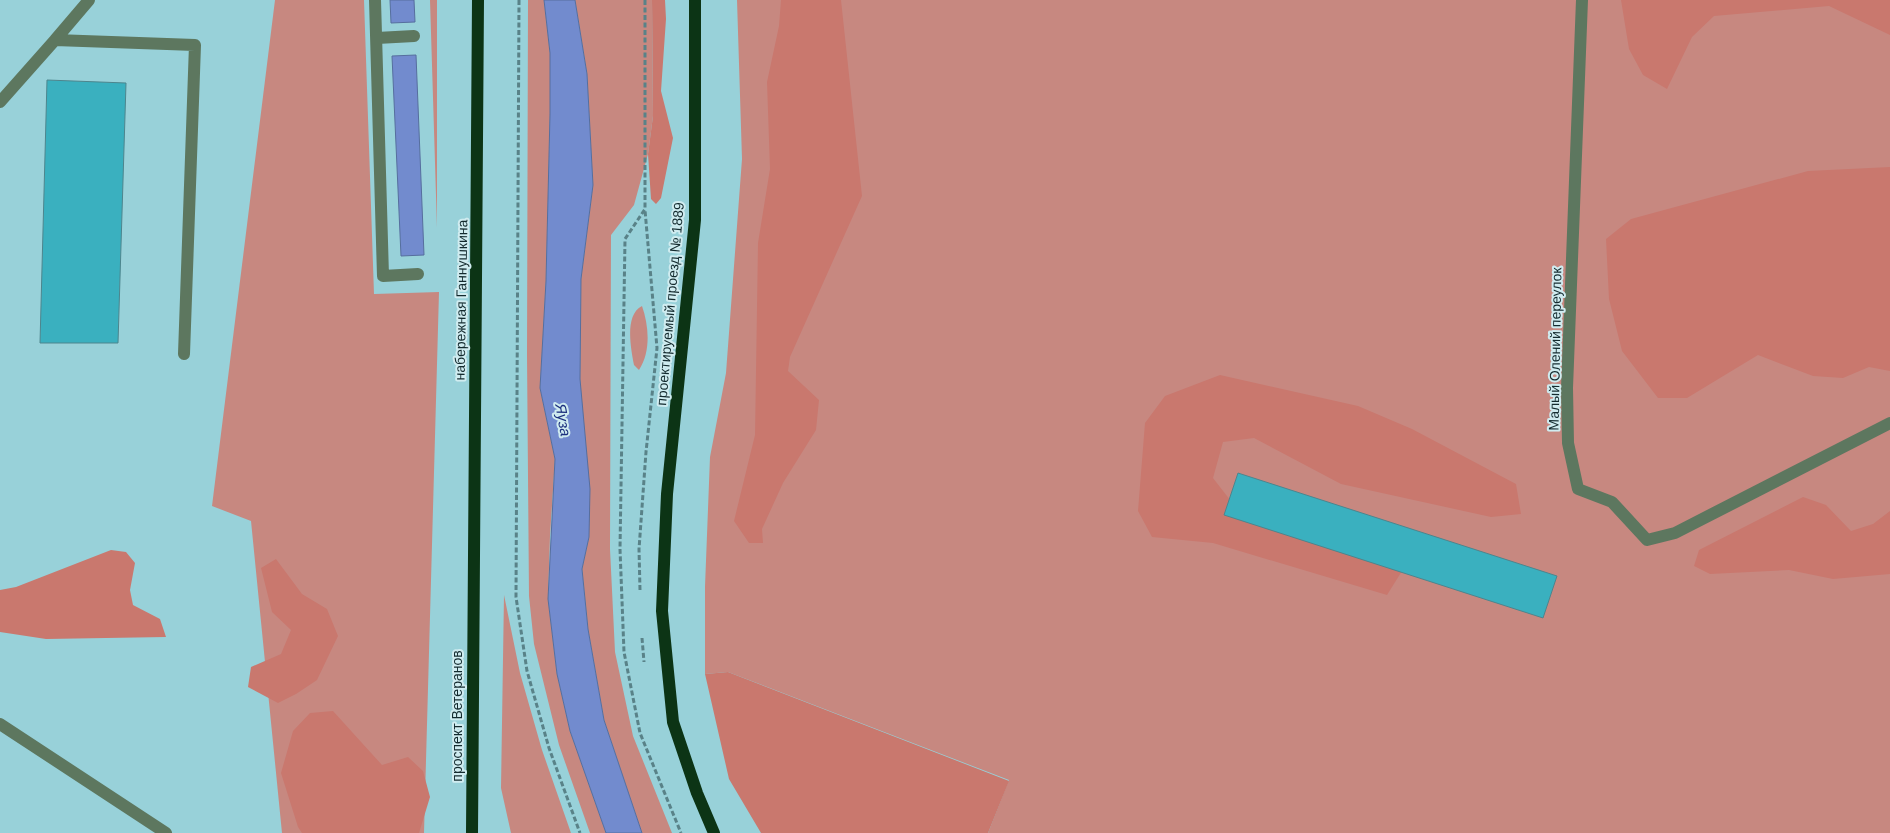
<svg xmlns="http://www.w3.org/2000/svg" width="1890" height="833" font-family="Arial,sans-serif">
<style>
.green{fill:#c78880}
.forest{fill:#c9786e}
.water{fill:#728bce;stroke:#566e9e}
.building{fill:#3ab0bf;stroke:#4d858d}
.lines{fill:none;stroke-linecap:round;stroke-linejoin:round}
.path{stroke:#598288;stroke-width:3;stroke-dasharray:5 2.5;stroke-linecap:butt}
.minor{stroke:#5d775f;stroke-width:12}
.major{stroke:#0c3415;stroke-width:12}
.labels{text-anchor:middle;stroke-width:4;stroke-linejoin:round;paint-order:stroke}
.street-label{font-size:14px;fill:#132a2e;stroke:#d0ecf0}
.water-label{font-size:15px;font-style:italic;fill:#1b2f7d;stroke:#d0ecf0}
</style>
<rect width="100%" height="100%" fill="#98d1d9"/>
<!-- green -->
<path class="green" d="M275 0H364L374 294 439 292 424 833H282L251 521 212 506Z
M430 0H437V228Z
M528 0H544L550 53V114L546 281 540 388 555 459 550 536 548 599 557 674 570 731 606 833H590L559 745 534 644 529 596 527 355Z
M575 0H652L653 116 648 154 634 205 611 235 610 549 615 652 633 736 672 833H642L604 720 588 629 582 569 589 537 580 379 581 279 593 185 587 74Z
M737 0H1890V833H988L1009 780 728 672 705 674V587L710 457 726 373 742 159Z
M642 306C649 326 651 352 639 370L634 365C631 349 624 315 642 306Z
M504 595 520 673 542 750 571 833H511L501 788Z"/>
<!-- forest -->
<path class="forest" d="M652 0H665L666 19 661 91 673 138 661 198 656 204 651 199 648 154 653 116Z
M781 0H841L862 196 790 357 788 371 819 400 816 430 783 483 762 529 763 543H749L734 521 755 435 758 243 770 169 767 82 779 26Z
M1621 0H1890V35L1829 6 1714 16 1692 37 1667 89 1643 75 1629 49Z
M1890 167V371L1869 367 1843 378 1813 376 1758 355 1687 398H1658L1622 351 1609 299 1606 239 1631 219 1808 171Z
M1220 375 1358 406 1412 429 1516 484 1521 514 1491 517 1341 484 1254 438 1223 442 1213 478 1248 523 1356 540 1402 571 1387 595 1213 543 1152 537 1138 511 1145 423 1165 396Z
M1803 497 1826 505 1851 531 1873 524 1890 511V574L1833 579 1789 570 1710 574 1694 566 1699 550Z
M111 550 126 552 135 563 130 590 133 605 160 619 166 637 46 639 0 632V590L16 587Z
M276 559 302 594 327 609 338 636 317 680 296 694 278 703 248 687 251 667 281 654 291 630 272 612 261 568Z
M728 672 1009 781 988 833H761L729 779 705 674Z
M333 711 382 765 408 757 423 771 430 797 419 833H302L298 827 281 773 293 731 310 713Z"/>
<!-- water -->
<path class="water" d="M390 0H414L415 22 391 23Z
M544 0H575L587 74 593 185 581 279 580 379 590 489 589 537 582 569 588 629 604 720 642 833H606L570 731 557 674 548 599 555 459 540 388 546 281 550 114V53Z
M416 55 424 255 401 256 392 56Z"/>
<!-- building -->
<path class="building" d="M47 80 126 83 118 343H40Z
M1238 473 1557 576 1543 618 1224 515Z"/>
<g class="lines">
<!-- path -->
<path class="path" d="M519 0 516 597 527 671 549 748 580 833
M645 0V209L625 239 620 549 624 652 640 733 681 833
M640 590 639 549 646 452 657 348 645 210
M642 638 644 662"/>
<!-- minor -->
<path class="minor" d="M375 0 383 276 418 274
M1582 0 1567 388 1568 443 1578 489 1612 502 1647 540 1675 533 1890 423
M377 38 414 36
M55 40 89 0
M0 102 55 40 195 45 184 354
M0 724 166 833"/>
<!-- major -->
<path class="major" d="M695 0V220L667 494 662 611 673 722 697 793 714 833
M472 833 478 0"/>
</g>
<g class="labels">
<!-- street labels -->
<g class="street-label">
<text transform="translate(461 300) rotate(-89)" y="5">набережная Ганнушкина</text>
<text transform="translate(670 304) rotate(-85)" y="5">проектируемый проезд № 1889</text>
<text transform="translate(1555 349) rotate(-89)" y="5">Малый Олений переулок</text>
<text transform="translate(457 716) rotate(-90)" y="5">проспект Ветеранов</text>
</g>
<!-- water labels -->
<g class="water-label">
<text transform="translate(563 420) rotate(80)" y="5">Яуза</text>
</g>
</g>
</svg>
